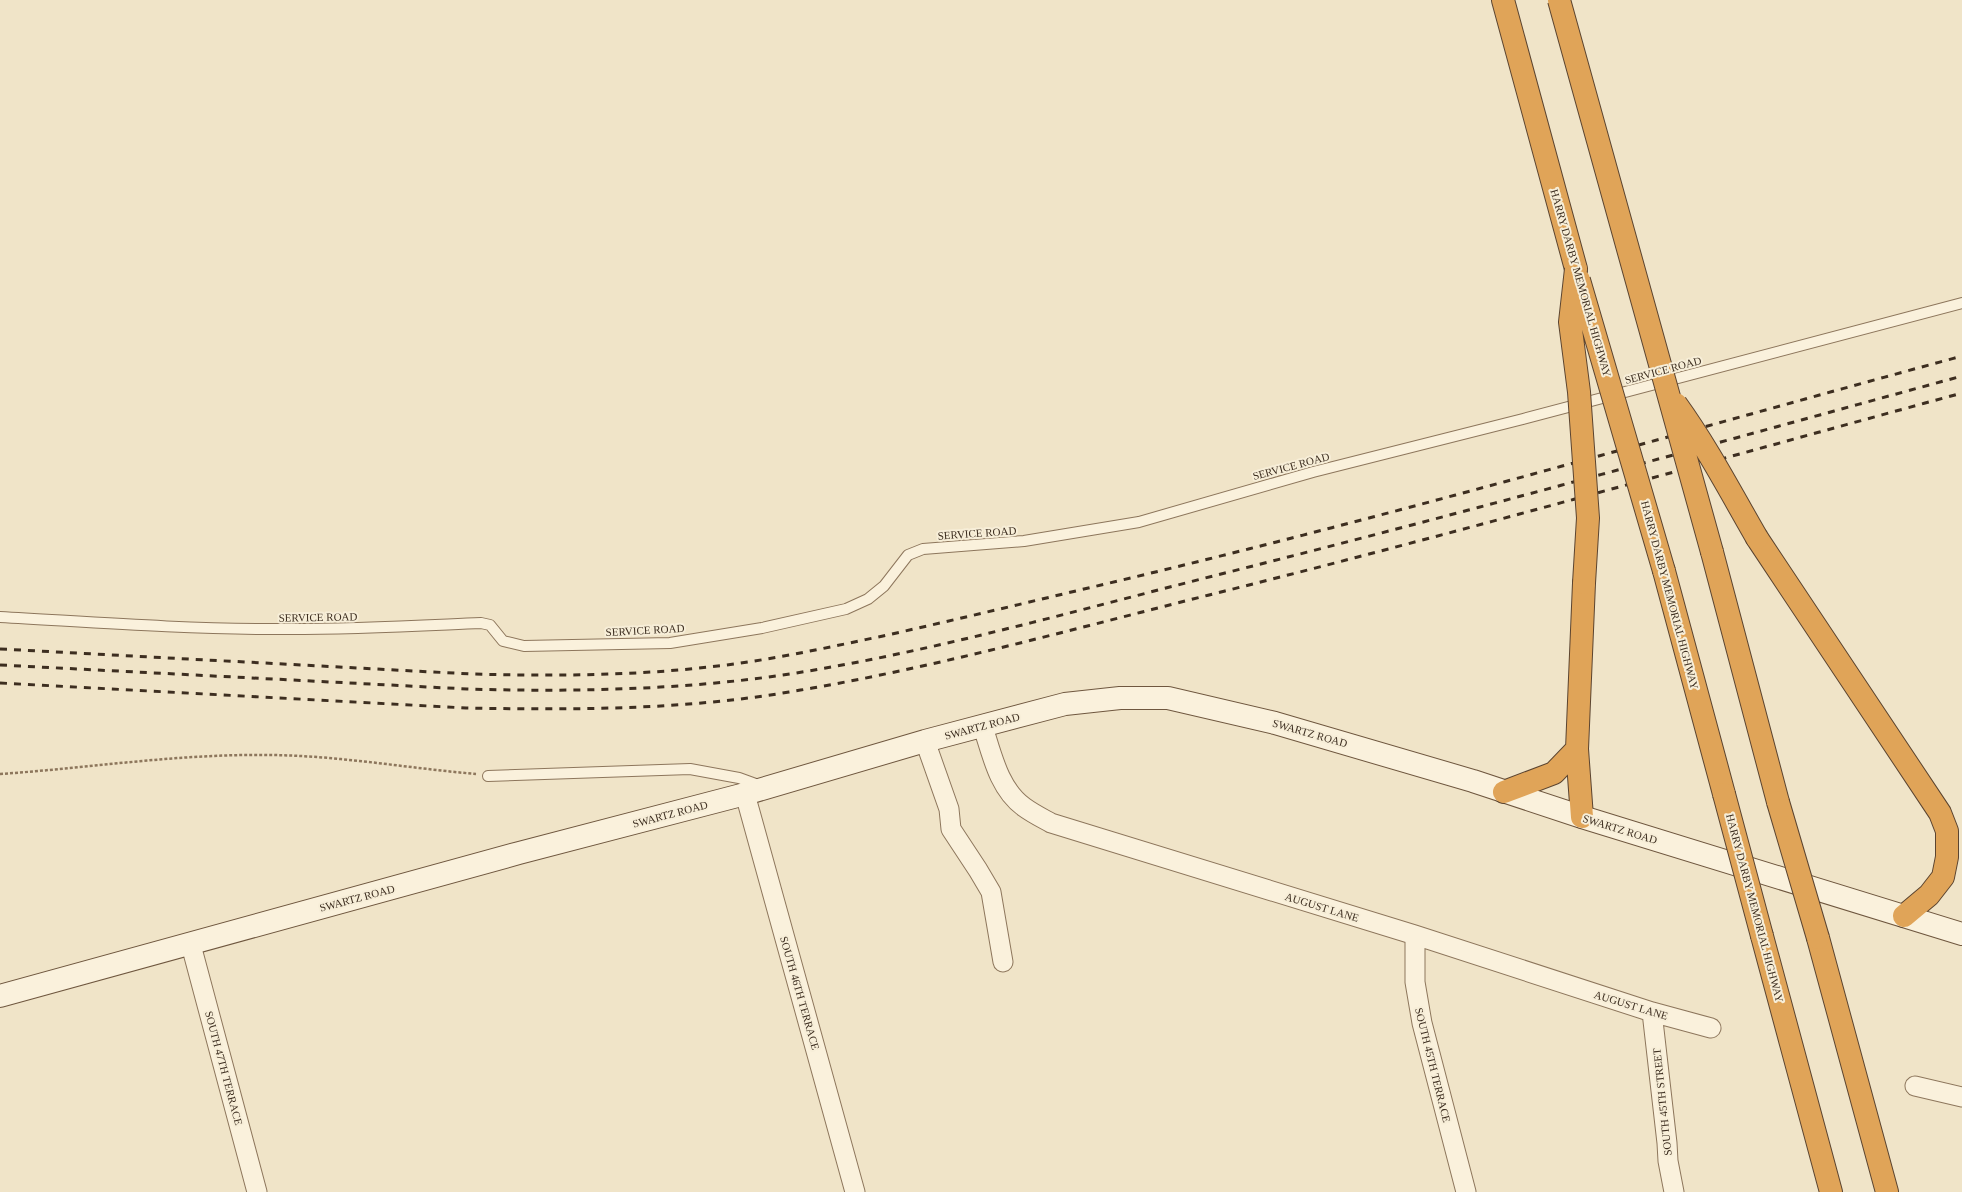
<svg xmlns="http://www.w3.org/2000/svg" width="1962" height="1192" font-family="'Times New Roman',serif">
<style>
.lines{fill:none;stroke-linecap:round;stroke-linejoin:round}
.lane-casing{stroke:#8d765c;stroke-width:12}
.street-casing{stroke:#8d765c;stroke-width:21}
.secondary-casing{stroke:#6f573f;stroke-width:24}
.highway-casing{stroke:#5b4430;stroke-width:24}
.path{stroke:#8d765c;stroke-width:2.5;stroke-dasharray:3 2;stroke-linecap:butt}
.lane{stroke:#faf1dc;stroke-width:10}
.street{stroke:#faf1dc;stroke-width:19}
.secondary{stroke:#faf1dc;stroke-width:22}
.highway{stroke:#e0a458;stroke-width:22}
.rail{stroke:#3d2e20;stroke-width:3;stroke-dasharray:7 7;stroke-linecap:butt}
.highway-bridge-casing{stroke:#5b4430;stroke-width:24;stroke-linecap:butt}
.highway-bridge{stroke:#e0a458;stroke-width:22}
.labels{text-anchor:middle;stroke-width:4;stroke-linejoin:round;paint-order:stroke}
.street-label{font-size:11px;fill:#3d2e20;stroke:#f7eed8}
</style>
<rect width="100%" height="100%" fill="#f0e4c8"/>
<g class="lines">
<defs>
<path id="lane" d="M0 617C91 622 181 629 272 629 342 630 412 626 481 623L490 625 503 641 524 646 670 643 762 628 846 609 868 599 884 586 908 555 923 549 1024 541 1139 522 1313 472 1523 419 1962 303
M488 776 690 769 739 778 761 786"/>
<path id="street" d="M983 727C992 755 999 789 1024 807 1032 813 1042 818 1051 823L1415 935 1652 1012 1711 1028
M925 741 949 809 951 829 978 870 991 892 1003 962
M745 794 855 1192
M1415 935V982L1422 1023 1466 1192
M191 945 257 1192
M1652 1012 1667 1143 1668 1161 1674 1192
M1915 1086 1962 1097"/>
<path id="secondary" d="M0 996 519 853 745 794 925 741 1065 704 1120 698H1168L1275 723 1473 781 1582 817 1962 934"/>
<path id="highway" d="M1503 0 1576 269
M1757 538 1940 813 1947 831V857L1943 877 1929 895 1904 916
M1712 552 1778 802
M1664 571 1724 794
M1504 792 1554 773 1577 749
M1582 817 1577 749 1584 583
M1762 936 1831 1192
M1818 938 1887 1192"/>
</defs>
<!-- lane casing -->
<use href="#lane" class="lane-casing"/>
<!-- street casing -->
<use href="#street" class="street-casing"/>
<!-- secondary casing -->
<use href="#secondary" class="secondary-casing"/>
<!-- highway casing -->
<use href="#highway" class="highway-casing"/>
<!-- path -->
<path class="path" d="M0 774C89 768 176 754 265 755 336 755 406 768 476 774"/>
<!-- lane -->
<use href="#lane" class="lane"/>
<!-- street -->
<use href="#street" class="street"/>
<!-- secondary -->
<use href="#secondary" class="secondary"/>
<!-- highway -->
<use href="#highway" class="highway"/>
<!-- rail -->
<path class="rail" d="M0 649 471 674C550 676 629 676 709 667 767 661 825 648 883 636 963 618 1042 599 1122 580 1404 513 1682 432 1962 356
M0 665 467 689C575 692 683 690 790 674 937 651 1081 609 1225 573 1472 511 1717 443 1962 376
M0 683 466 708C574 710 682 710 789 692 936 668 1080 627 1225 591 1472 529 1716 460 1962 393"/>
<defs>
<path id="highway-bridge" d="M1559 0 1712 552
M1576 269 1570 322 1579 392 1588 518 1584 583
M1579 280 1664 571
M1676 404C1707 447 1731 493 1757 538
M1724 794 1762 936
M1778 802 1818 938"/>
</defs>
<!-- highway-bridge casing -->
<use href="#highway-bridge" class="highway-bridge-casing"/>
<!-- highway-bridge -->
<use href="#highway-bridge" class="highway-bridge"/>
</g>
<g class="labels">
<!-- street labels -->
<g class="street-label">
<text transform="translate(1581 283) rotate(74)" y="4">HARRY DARBY MEMORIAL HIGHWAY</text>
<text transform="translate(1663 370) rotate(-15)" y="4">SERVICE ROAD</text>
<text transform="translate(1291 466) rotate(-15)" y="4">SERVICE ROAD</text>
<text transform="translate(977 533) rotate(-4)" y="4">SERVICE ROAD</text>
<text transform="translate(1670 595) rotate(75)" y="4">HARRY DARBY MEMORIAL HIGHWAY</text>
<text transform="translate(318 617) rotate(-1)" y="4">SERVICE ROAD</text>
<text transform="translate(645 630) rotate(-3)" y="4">SERVICE ROAD</text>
<text transform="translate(982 726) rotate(-15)" y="4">SWARTZ ROAD</text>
<text transform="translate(1310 733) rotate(16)" y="4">SWARTZ ROAD</text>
<text transform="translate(670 814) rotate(-15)" y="4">SWARTZ ROAD</text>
<text transform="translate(1620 829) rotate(17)" y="4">SWARTZ ROAD</text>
<text transform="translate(357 898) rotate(-15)" y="4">SWARTZ ROAD</text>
<text transform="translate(1322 907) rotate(17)" y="4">AUGUST LANE</text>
<text transform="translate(1755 908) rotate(75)" y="4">HARRY DARBY MEMORIAL HIGHWAY</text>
<text transform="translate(800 993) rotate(74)" y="4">SOUTH 46TH TERRACE</text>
<text transform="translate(1631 1005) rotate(17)" y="4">AUGUST LANE</text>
<text transform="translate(1433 1065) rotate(76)" y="4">SOUTH 45TH TERRACE</text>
<text transform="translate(224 1068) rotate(75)" y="4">SOUTH 47TH TERRACE</text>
<text transform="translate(1662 1102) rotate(-96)" y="4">SOUTH 45TH STREET</text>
</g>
</g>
</svg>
